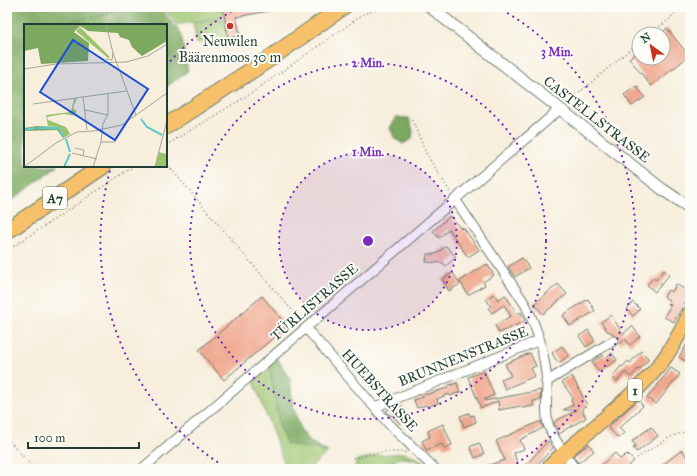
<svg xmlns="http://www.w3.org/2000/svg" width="697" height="476" font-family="'IM FELL Great Primer',serif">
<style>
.green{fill:#9bc26d;stroke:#5d8050}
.forest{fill:#7ca860;stroke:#4e724a}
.building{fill:#efa88f}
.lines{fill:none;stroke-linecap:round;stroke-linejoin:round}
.minor-casing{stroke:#6b7b6f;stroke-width:11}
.tertiary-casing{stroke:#6b7b6f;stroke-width:13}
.primary-casing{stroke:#6b7b6f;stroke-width:16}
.motorway-casing{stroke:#6b7b6f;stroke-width:18}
.path{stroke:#6b7b6f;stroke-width:1.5;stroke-dasharray:1 3;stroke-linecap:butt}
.minor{stroke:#fff;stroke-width:9}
.tertiary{stroke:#fff;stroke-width:11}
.primary{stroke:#f6c16b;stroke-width:14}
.motorway{stroke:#f6c16b;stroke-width:16}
.ring{fill:none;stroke:#7b2cbf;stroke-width:2;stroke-dasharray:2 4}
.poi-dot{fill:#c8321e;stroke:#fdfcf7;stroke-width:1.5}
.labels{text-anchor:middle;stroke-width:4;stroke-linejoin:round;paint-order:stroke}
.shield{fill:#fdfcf7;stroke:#62766e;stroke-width:1}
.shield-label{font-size:13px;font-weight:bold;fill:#1f3d34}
.poi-label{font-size:14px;fill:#1f3d34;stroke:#fdfcf7}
.street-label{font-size:14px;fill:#1f3d34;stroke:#fdfcf7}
.inset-river{fill:none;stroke:#5cc9cf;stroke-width:2}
.inset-road{fill:none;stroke:#a1a799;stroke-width:1}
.view{fill:#1d4ed8;fill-opacity:0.15;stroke:#1d4ed8;stroke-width:2}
.inset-edge{fill:none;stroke:#1f3d34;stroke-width:2}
.centre{fill:#7b2cbf;stroke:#fdfcf7;stroke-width:2}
.ring-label{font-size:12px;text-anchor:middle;font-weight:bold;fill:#7b2cbf;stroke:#fdfcf7;stroke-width:4;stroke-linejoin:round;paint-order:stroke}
</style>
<rect width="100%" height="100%" fill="#fdfcf7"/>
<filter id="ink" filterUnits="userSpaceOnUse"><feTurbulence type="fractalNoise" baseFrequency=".025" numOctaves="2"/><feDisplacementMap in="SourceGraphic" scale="8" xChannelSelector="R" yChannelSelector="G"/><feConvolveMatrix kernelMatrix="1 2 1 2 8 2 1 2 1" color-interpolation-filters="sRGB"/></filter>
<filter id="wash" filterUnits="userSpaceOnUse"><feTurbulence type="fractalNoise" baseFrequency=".012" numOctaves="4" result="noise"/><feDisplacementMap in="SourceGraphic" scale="16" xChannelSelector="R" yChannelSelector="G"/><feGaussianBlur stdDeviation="0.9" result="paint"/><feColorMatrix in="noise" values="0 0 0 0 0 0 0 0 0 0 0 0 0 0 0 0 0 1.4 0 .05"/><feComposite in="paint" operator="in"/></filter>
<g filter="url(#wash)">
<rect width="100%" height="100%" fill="#f7eedc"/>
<!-- green -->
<path class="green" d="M162 7H222L224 16 177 25Z
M224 18 228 37 197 43 193 23Z
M269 364 280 429 287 444 328 452 309 469H286L253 379Z
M403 453 416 457 432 469H425L414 459 399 458 381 469H354L357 460 377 455Z"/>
<!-- forest -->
<path class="forest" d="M7 7H159L181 33 188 71 166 87V25H25V166H58L7 204Z
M396 117 409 118 413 131 412 139 403 144 395 139 390 128Z
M277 358 290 379 293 406 301 430 311 442 328 452 287 444 280 429 269 364Z"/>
<g id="blocks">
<!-- building -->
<path class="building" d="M223 7H274L275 10 236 17 240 36 228 38Z
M667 28 689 56 651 86 629 58 639 51V58H663V32Z
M636 86 645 97 632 106 624 95Z
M450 216 461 229 463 227 479 250 468 257 449 229 439 238 433 231Z
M446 246 456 257 446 266 443 263 426 262 427 254H436Z
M522 258 529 268 515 277 508 267Z
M487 264 494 275 483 282 485 285 468 295 460 281Z
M664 270 669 275 655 292 647 285 653 278 656 280Z
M453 273 460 284 449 291 442 279Z
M558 284 567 294 543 314 534 304Z
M676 284 690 293 674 322 664 317 671 305 668 304 670 301 664 297 668 290 672 292Z
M494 294 498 300 505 295 518 314 521 312 525 321 499 333 495 325 511 316 504 305 492 313 488 308 491 306 486 299Z
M262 296 287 326 224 380 199 350Z
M588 299 595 311 570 326 563 315Z
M633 302 640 309 633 316 627 309Z
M611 315 623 334 632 326 640 336 630 345 625 339 620 344 618 338 613 335 610 331 608 332 601 322Z
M588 330 595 341 586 347 579 336Z
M690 339V364L679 357Z
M562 346 569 356 558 363 552 353Z
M641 351 649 359 639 370 638 369 631 377 625 372 617 382 612 377 621 366 622 367 628 361 630 363Z
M530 353 536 366 531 368 535 376 505 389 501 380 511 376 505 364Z
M612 353 617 360 599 372 592 362 603 355 606 358Z
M671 368 680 374 656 404 647 398Z
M484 371 494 395 485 399V401L541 390 540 400 533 401V406L522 408 521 406 499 410 498 401 481 408 468 377Z
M572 376 587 405 582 409 586 418 564 430V431L559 434 554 422 577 410H563L573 405 571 400 573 398 562 382Z
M457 383 460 392 450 396 449 394 437 399 438 403 427 407 426 405 417 408 414 400 423 397 422 396 447 388 450 384 451 385Z
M638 400 643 406 619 428 624 433 618 438 608 427Z
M395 406 398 410 402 406 410 416 400 424 392 415 390 416 386 411Z
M469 413 470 416 474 415 476 422 464 427 460 416Z
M541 421 543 428 520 440 524 449 514 453 519 469H480V468L505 460 496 441Z
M443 424 452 445 444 448 442 444 426 450 422 441 430 437 428 431Z
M651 427 658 436 637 452 633 448 636 446 632 441Z
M548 441 553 448 533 469H522Z
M479 443 484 454 475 458 470 447Z
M589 444 594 451 578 463 573 456Z
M682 450 690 461V469H657Z
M615 453 620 459 627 454 634 461 625 469H597Z"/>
</g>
</g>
<g filter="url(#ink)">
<use href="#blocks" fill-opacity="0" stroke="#6b7b6f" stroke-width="1"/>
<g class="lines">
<defs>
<path id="minor" d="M455 199 525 304C538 329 545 355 547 384 547 396 545 412 548 424 553 440 566 455 575 469
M306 328 389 424 435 469
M546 382 613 341
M375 407 540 340
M142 469 560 109"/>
<path id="tertiary" d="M430 7 662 189 690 208"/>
<path id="primary" d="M548 469C558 456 572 447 584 436 609 414 636 393 657 368 671 351 681 332 690 313"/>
<path id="motorway" d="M166 126 266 61 343 7
M7 231 103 166"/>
</defs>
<!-- minor casing -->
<use href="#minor" class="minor-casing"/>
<!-- tertiary casing -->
<use href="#tertiary" class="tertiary-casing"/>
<!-- primary casing -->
<use href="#primary" class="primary-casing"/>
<!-- motorway casing -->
<use href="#motorway" class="motorway-casing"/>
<!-- path -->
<path class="path" d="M68 25 130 7
M650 34 670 19 679 7
M7 44 25 38
M567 103 639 42
M412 120 426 153 450 192
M166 145 247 96 364 14 384 7
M166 163 301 321
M7 251 134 166
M7 438 34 469
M353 458 385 452H406
M637 458 670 437 690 430"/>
<!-- minor -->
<use href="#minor" class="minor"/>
<!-- tertiary -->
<use href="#tertiary" class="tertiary"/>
<!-- primary -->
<use href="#primary" class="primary"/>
<!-- motorway -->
<use href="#motorway" class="motorway"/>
</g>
</g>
<!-- distance rings -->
<circle cx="368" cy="241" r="89" fill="#7b2cbf" fill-opacity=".12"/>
<g class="ring">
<circle cx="368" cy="241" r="89"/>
<circle cx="368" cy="241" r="178"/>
<path d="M228 469A267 267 0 0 1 111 167M166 66A267 267 0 0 1 239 7M497 7A267 267 0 0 1 508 469"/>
</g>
<!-- markers -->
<circle class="poi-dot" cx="230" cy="26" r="4"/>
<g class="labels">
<!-- shield labels -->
<g class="shield">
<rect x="43" y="187" width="24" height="22" rx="3"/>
<rect x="628" y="379" width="14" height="22" rx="3"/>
</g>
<g class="shield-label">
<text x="55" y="203">A7</text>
<text x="635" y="395">1</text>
</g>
<!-- poi labels -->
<g class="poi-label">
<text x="230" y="46">Neuwilen<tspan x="230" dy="16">Bäärenmoos 30 m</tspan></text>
</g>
<!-- street labels -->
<g class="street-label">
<text transform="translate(597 119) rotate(38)" y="5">CASTELLSTRASSE</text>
<text transform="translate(314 302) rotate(-41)" y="5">TÜRLISTRASSE</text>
<text transform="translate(463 356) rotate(-22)" y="5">BRUNNENSTRASSE</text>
<text transform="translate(380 390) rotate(48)" y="5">HUEBSTRASSE</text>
</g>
</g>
<!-- overview -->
<g transform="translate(24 24)">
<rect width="143" height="143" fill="#f7eedc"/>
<path d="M56 3 86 33 84 34 52 7ZM53 74 49 84 53 88 49 91 61 93 39 90 23 93 24 96 42 103 46 110 41 113 34 103 24 102 22 91 47 88 50 75ZM135 128 143 130V143H131Z" fill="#9bc26d"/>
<path d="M0 0H143V17L118 32 108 23 105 16 96 13 94 9 64 7 56 2 50 8 65 19 64 37 17 40 14 24 0 27ZM13 102 34 103 41 113 39 114 33 106 0 107V104Z" fill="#7ca860"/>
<path class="inset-river" d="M117 95 123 103 138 111M14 104H34L40 113M0 106 12 104M42 115 46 128M40 143 46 130"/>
<path class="inset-road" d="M82 0 89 29 112 91M82 35 88 36 89 29M0 45 32 40 102 38 124 32 143 20M59 73 63 106M9 80 102 67M61 86 84 91M77 118H91M51 124 60 126 59 131M48 129 73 135M0 143 32 119 53 108 70 107 98 101 143 69M69 143 77 118 79 100 84 90V70M131 143 143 96"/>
<path class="view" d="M49 16 124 65 91 116 16 68Z"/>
<rect width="143" height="143" class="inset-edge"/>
</g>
<circle cx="368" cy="241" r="6" class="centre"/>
<g class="ring-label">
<text x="557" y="56">3 Min.</text>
<text x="368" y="67">2 Min.</text>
<text x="368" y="156">1 Min.</text>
</g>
<!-- margin -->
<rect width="697" height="476" fill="none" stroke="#fdfcf7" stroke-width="24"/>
<!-- north arrow -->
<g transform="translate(651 46) rotate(327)"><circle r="19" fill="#fdfcf7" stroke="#a4b0a9"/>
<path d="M0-3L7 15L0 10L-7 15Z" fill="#c8321e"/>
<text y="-6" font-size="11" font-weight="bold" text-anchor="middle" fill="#1f3d34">N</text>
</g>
<!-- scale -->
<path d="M28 442v6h111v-6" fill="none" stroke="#1f3d34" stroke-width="2"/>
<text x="34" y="442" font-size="12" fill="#1f3d34" stroke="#fdfcf7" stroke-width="3" paint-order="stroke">100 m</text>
</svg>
